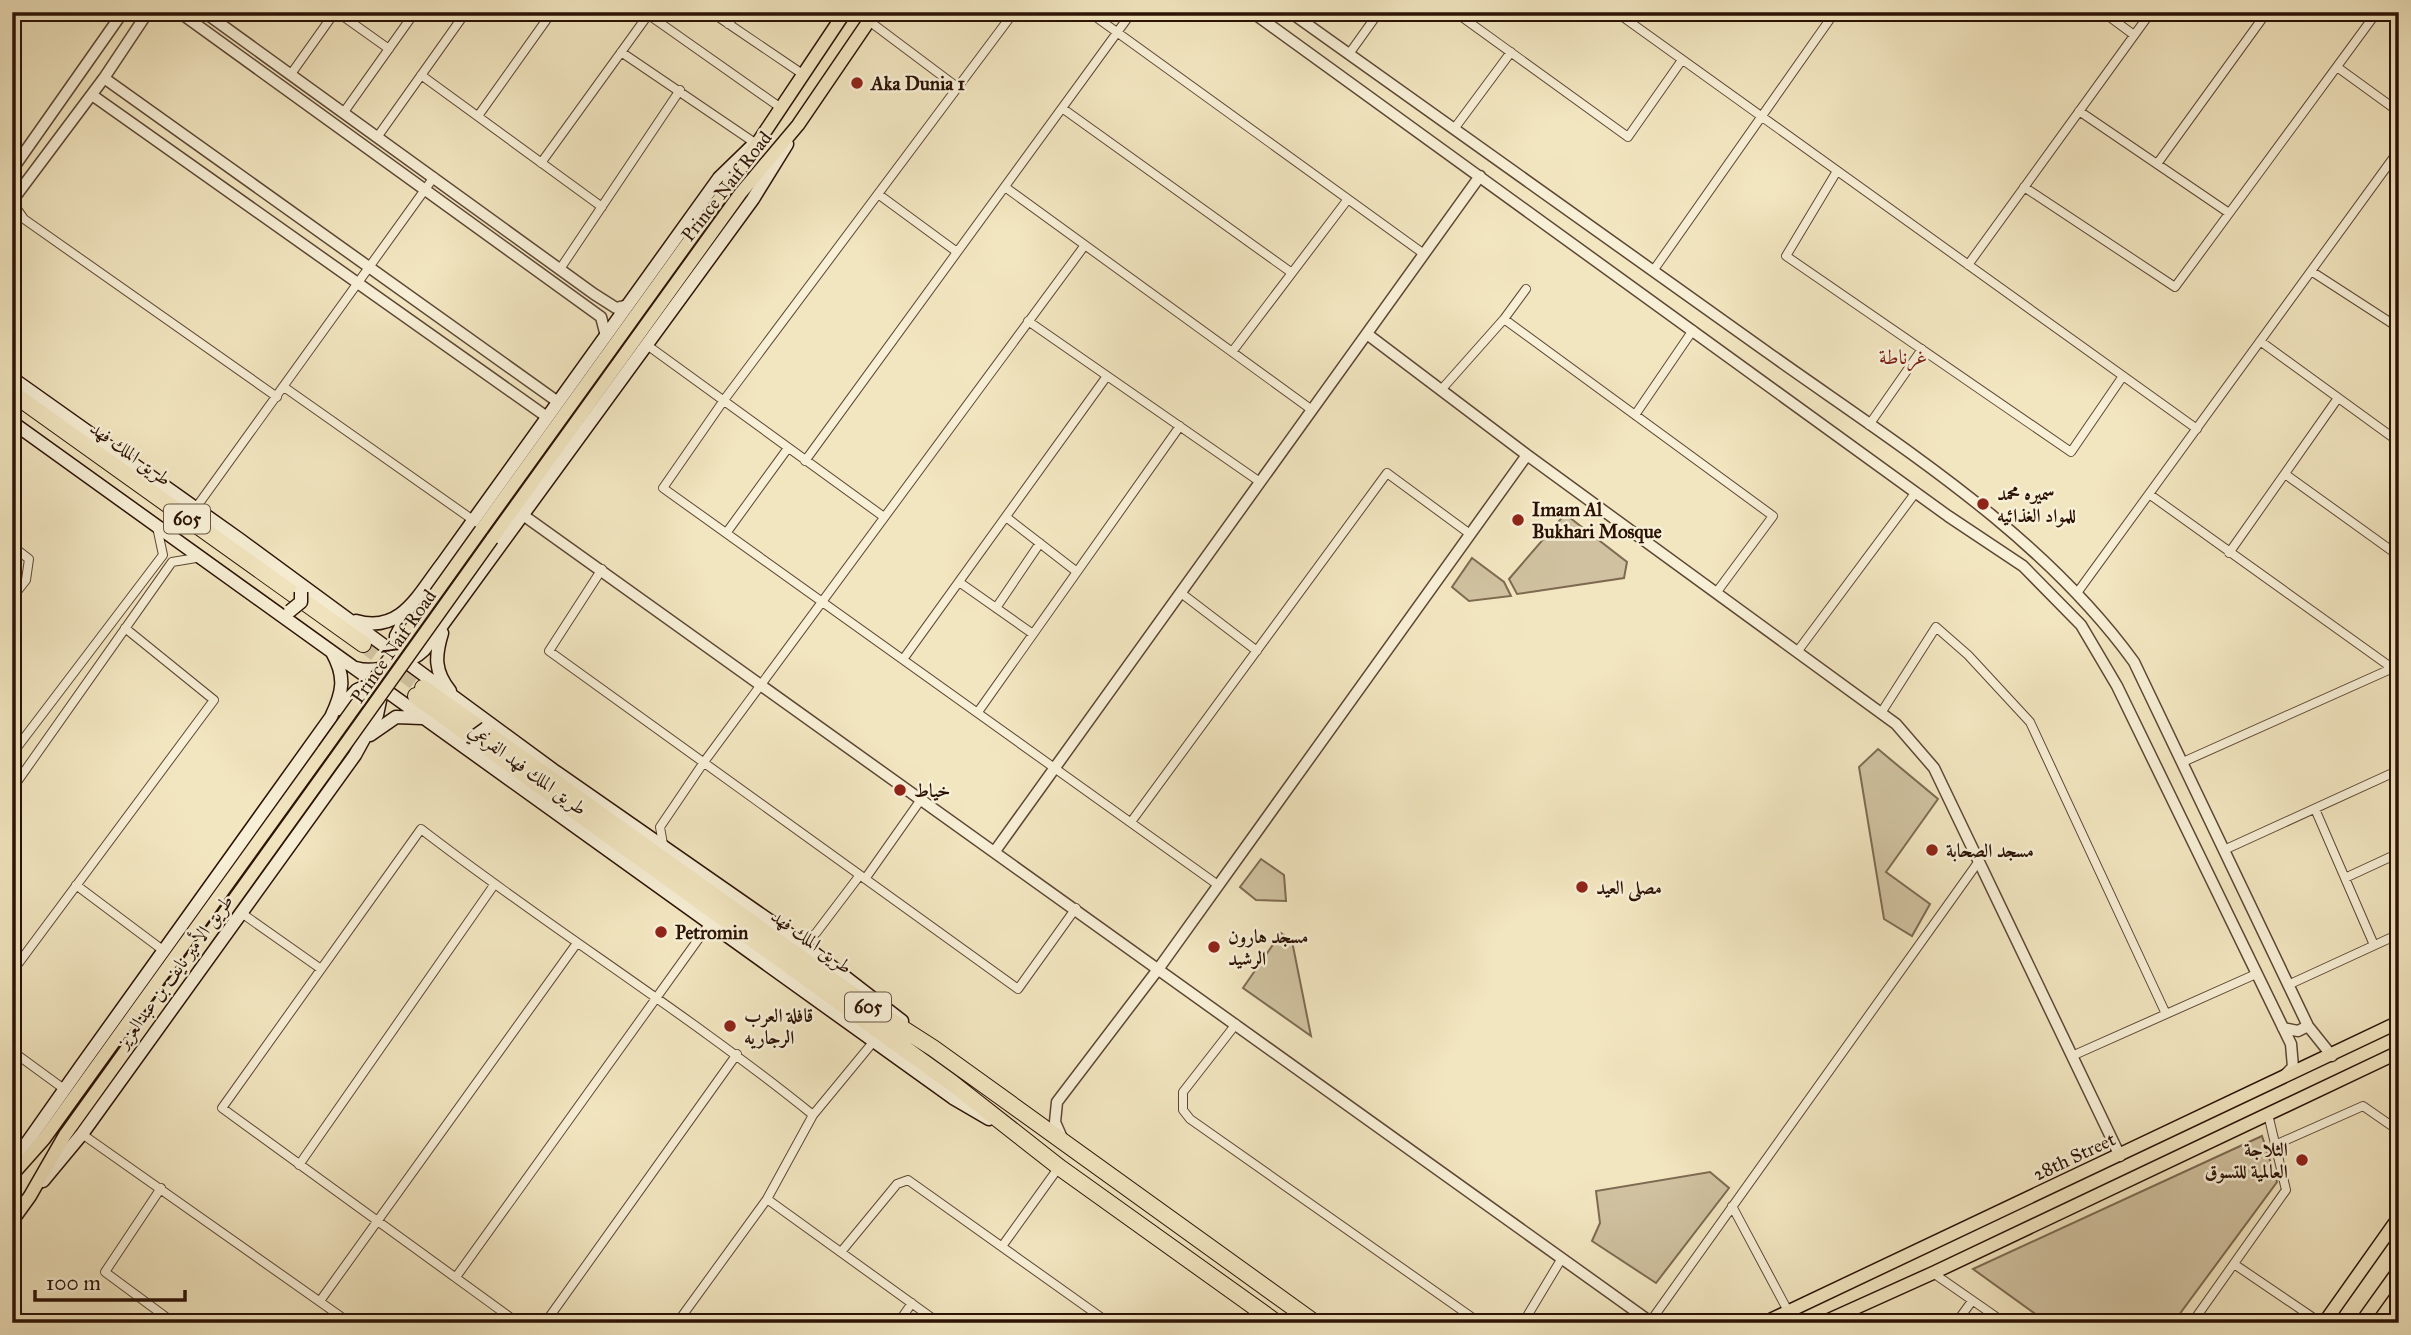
<svg xmlns="http://www.w3.org/2000/svg" width="2411" height="1335" font-family="'IM FELL Great Primer',Amiri,serif">
<style>
.green{fill:#d0c2a0;stroke:#7e6a52;stroke-width:2}
.lines{fill:none;stroke-linecap:round;stroke-linejoin:round}
.motorway-tunnel{stroke:#d4c6a4;stroke-width:16;stroke-dasharray:16 8;stroke-linecap:butt}
.minor-casing{stroke:#5d4734;stroke-width:10}
.tertiary-casing{stroke:#5d4734;stroke-width:13}
.secondary-casing{stroke:#2b1205;stroke-width:15}
.primary-casing{stroke:#2b1205;stroke-width:15}
.motorway-casing{stroke:#2b1205;stroke-width:18}
.minor{stroke:#f7efd6;stroke-width:8}
.tertiary{stroke:#f7efd6;stroke-width:10}
.secondary{stroke:#f7efd6;stroke-width:12}
.primary{stroke:#f2e6c0;stroke-width:12}
.motorway{stroke:#f2e6c0;stroke-width:16}
.secondary-bridge-casing{stroke:#2b1205;stroke-width:15;stroke-linecap:butt}
.primary-bridge-casing{stroke:#2b1205;stroke-width:15;stroke-linecap:butt}
.secondary-bridge{stroke:#f7efd6;stroke-width:12}
.primary-bridge{stroke:#f2e6c0;stroke-width:12}
.poi-dot{fill:#8f2418;stroke:#f7efd6;stroke-width:2.5}
.labels{text-anchor:middle;stroke-width:5;stroke-linejoin:round;paint-order:stroke}
.shield{fill:#f7efd6;stroke:#685444;stroke-width:2}
.shield-label{font-size:18px;font-weight:bold;fill:#2b1205}
.poi-label{font-size:19px;font-weight:bold;fill:#2b1205;stroke:#f7efd6;text-anchor:start}
.street-label{font-size:19px;fill:#2b1205;stroke:#f7efd6}
.neighbourhood-label{font-size:21px;fill:#7a1f14;stroke:#f7efd6}
</style>
<rect width="100%" height="100%" fill="#f2e6c0"/>
<filter id="stains"><feTurbulence type="fractalNoise" baseFrequency=".00286" numOctaves="4"/><feColorMatrix values="0 0 0 0 .2 0 0 0 0 .09 0 0 0 0 .02 0 0 0 .5 -.17"/></filter>
<radialGradient id="worn" r=".72"><stop offset=".6" stop-color="#630" stop-opacity="0"/><stop offset="1" stop-color="#630" stop-opacity=".3"/></radialGradient>
<!-- green -->
<path class="green" d="M1565 514 1627 562 1624 578 1517 594 1509 579Z
M1472 558 1504 582 1511 596 1469 601 1452 587Z
M1878 749 1938 799 1886 872 1930 904 1912 936 1884 919 1859 767Z
M1261 859 1284 875 1286 901 1256 900 1240 887Z
M1281 933 1292 941 1311 1036 1243 988Z
M2262 1136 2277 1182 2173 1323H2048L1973 1269Z
M1710 1172 1729 1188 1656 1283 1592 1241 1600 1223 1596 1191Z"/>
<g class="lines">
<!-- motorway-tunnel -->
<path class="motorway-tunnel" d="M363 644 423 688"/>
<defs>
<path id="minor" d="M337 12 389 49
M711 12 801 73
M1014 12 724 400 663 488 1218 885
M1089 12 1424 254
M1455 12 1628 137 1682 60
M1616 12 2197 429
M2103 12 2134 35
M646 13 781 108
M869 21 957 87
M728 24 737 12
M621 52 755 143
M1349 54 1379 12
M2337 67 2399 112
M291 74 335 12
M421 75 602 207
M1062 108 1292 273
M2079 111 2229 213
M344 112 415 12
M478 116 552 12
M1454 129 1511 52
M378 136 466 12
M541 163 648 15
M2157 164 2267 12
M1837 171 1786 256 2071 452 2123 376
M1005 187 1312 410
M2024 187 2175 287 2377 12
M878 194 957 252
M12 202 24 219 12 217
M24 219 277 397
M1968 265 2151 12
M560 269 680 90
M1653 271 1835 12
M2311 271 2399 328
M1504 319 1526 289
M1028 321 1260 482
M2260 341 2399 442
M647 345 884 517
M1232 352 1348 199
M284 387 473 520
M1441 390 1504 319 1773 516 1716 593
M1635 415 1693 330
M1869 425 1922 349
M805 461 1132 12
M2285 474 2399 556
M2149 494 2399 673
M195 509 434 177
M1006 517 1077 572
M727 532 788 448
M12 546 29 559 26 580 12 598
M2229 553 2338 398
M602 569 549 651 1018 989 1076 908
M959 582 1033 634
M1181 593 1257 651
M2077 593 2399 150
M996 608 1040 543
M1797 652 1916 492
M904 658 1107 376
M978 712 1180 426
M1881 713 1936 627 1968 655 2030 722 2166 1014
M12 754 163 555 157 527
M2183 762 2393 668
M12 789 172 562 202 557
M2315 809 2374 945
M1131 822 1387 473 1470 534
M663 844 660 827 704 762 1085 245
M2224 850 2399 770
M2345 878 2399 853
M865 879 922 798
M76 885 164 951
M240 912 321 969
M796 940 807 939 816 933 860 875
M12 972 214 700 125 628
M2288 985 2399 934
M1236 1024 1183 1092V1110L1190 1119 1480 1323
M12 1051 64 1089
M2072 1056 2256 974
M82 1134 350 1323
M12 1138 24 1147
M2275 1145 2363 1106 2399 1131
M299 1165 494 885
M161 1188 105 1272 174 1323
M767 1199 939 1323
M1732 1206 1788 1311
M1003 1245 1059 1167
M841 1252 897 1184 908 1180 1109 1323
M2234 1264 2321 1323
M1933 1273 2005 1323
M456 1277 710 923
M320 1301 577 943
M1650 1322 1979 861
M518 1323 222 1108 421 829C549 928 687 1013 813 1115
M545 1323 737 1054
M677 1323 767 1199 813 1115 874 1041
M898 1323 912 1303
M1523 1323 1562 1258
M1956 1323 1972 1301
M2192 1323 2286 1190 2268 1114"/>
<path id="tertiary" d="M179 12 601 317 606 336
M204 12 594 294 616 308 628 305
M1252 12 1948 516 2023 566 2081 625 2117 686 2291 1044 2293 1067 2286 1074
M1290 12C1449 126 1608 239 1767 352 1896 444 2040 532 2134 662L2308 1026 2332 1056
M104 78 558 402
M92 95 547 417
M12 170 123 12
M12 201 104 78 148 12
M1367 334 1527 455 1896 724 1934 768 2120 1156
M523 515 1652 1323
M995 851 1480 176
M2283 1028 2298 1031 2308 1026
M1062 1138 1055 1122 1057 1102 1159 968 1527 455"/>
<path id="secondary" d="M12 378 239 539 556 772 796 939 902 1021
M12 422 953 1098 989 1119
M356 621C401 634 418 595 442 564L719 178 753 145
M442 633C435 656 434 671 450 691
M396 652V636L409 611
M356 668C374 674 411 663 424 650L753 199 787 144
M339 709 357 690 377 681
M370 735 396 717 422 718
M12 1169 24 1147 81 1066 331 717C343 692 346 677 332 652
M43 1181 82 1134 355 755 377 715 382 691"/>
<path id="primary" d="M481 530 730 184 845 12
M492 539 740 194 798 125 875 12
M12 1175 44 1139 324 750
M12 1221 30 1196 65 1135 335 759
M12 1294 16 1323
M1764 1323 2399 1022
M1822 1323 1933 1273 2399 1052
M2324 1323 2399 1217
M2361 1323 2399 1270"/>
<path id="motorway" d="M12 393 363 644
M423 688 869 1007 933 1048 1315 1323
M416 696 952 1083 1059 1167 1277 1323"/>
</defs>
<!-- minor casing -->
<use href="#minor" class="minor-casing"/>
<!-- tertiary casing -->
<use href="#tertiary" class="tertiary-casing"/>
<!-- secondary casing -->
<use href="#secondary" class="secondary-casing"/>
<!-- primary casing -->
<use href="#primary" class="primary-casing"/>
<!-- motorway casing -->
<use href="#motorway" class="motorway-casing"/>
<!-- minor -->
<use href="#minor" class="minor"/>
<!-- tertiary -->
<use href="#tertiary" class="tertiary"/>
<!-- secondary -->
<use href="#secondary" class="secondary"/>
<!-- primary -->
<use href="#primary" class="primary"/>
<!-- motorway -->
<use href="#motorway" class="motorway"/>
<defs>
<path id="secondary-bridge" d="M290 611 301 602V592
M475 747V736L486 728"/>
<path id="primary-bridge" d="M324 750 481 530
M335 759 492 539"/>
</defs>
<!-- secondary-bridge casing -->
<use href="#secondary-bridge" class="secondary-bridge-casing"/>
<!-- primary-bridge casing -->
<use href="#primary-bridge" class="primary-bridge-casing"/>
<!-- secondary-bridge -->
<use href="#secondary-bridge" class="secondary-bridge"/>
<!-- primary-bridge -->
<use href="#primary-bridge" class="primary-bridge"/>
</g>
<!-- markers -->
<g class="poi-dot">
<circle cx="857" cy="83" r="7"/>
<circle cx="1983" cy="504" r="7"/>
<circle cx="1518" cy="520" r="7"/>
<circle cx="900" cy="790" r="7"/>
<circle cx="1932" cy="850" r="7"/>
<circle cx="1582" cy="887" r="7"/>
<circle cx="661" cy="932" r="7"/>
<circle cx="1214" cy="947" r="7"/>
<circle cx="730" cy="1026" r="7"/>
<circle cx="2302" cy="1160" r="7"/>
</g>
<g class="labels">
<!-- shield labels -->
<g class="shield">
<rect x="164" y="504.5" width="46" height="29" rx="5"/>
<rect x="845" y="992.5" width="46" height="29" rx="5"/>
</g>
<g class="shield-label">
<text x="187" y="525">605</text>
<text x="868" y="1013">605</text>
</g>
<!-- poi labels -->
<g class="poi-label">
<text x="871" y="90">Aka Dunia 1</text>
<text x="1997" y="500">سميره محمد<tspan x="1997" dy="22">للمواد الغذائيه</tspan></text>
<text x="1532" y="516">Imam Al<tspan x="1532" dy="22">Bukhari Mosque</tspan></text>
<text x="914" y="797">خياط</text>
<text x="1946" y="857">مسجد الصحابة</text>
<text x="1596" y="894">مصلى العيد</text>
<text x="675" y="939">Petromin</text>
<text x="1228" y="943">مسجد هارون<tspan x="1228" dy="22">الرشيد</tspan></text>
<text x="744" y="1022">قافلة العرب<tspan x="744" dy="22">الرجاريه</tspan></text>
<text x="2288" y="1156" text-anchor="end">الثلاجة<tspan x="2288" dy="22">العالمية للتسوق</tspan></text>
</g>
<!-- street labels -->
<g class="street-label">
<text transform="translate(726 186) rotate(-52)" y="7">Prince Naif Road</text>
<text transform="translate(131 453) rotate(36)" y="7">طريق الملك فهد</text>
<text transform="translate(393 646) rotate(-55)" y="7">Prince Naif Road</text>
<text transform="translate(528 769) rotate(36)" y="7">طريق الملك فهد الفرعي</text>
<text transform="translate(812 941) rotate(36)" y="7">طريق الملك فهد</text>
<text transform="translate(174 971) rotate(-54)" y="7">طريق الأمير نايف بن عبدالعزيز</text>
<text transform="translate(2074 1156) rotate(-25)" y="7">28th Street</text>
</g>
<!-- neighbourhood labels -->
<g class="neighbourhood-label">
<text x="1903" y="364">غرناطة</text>
</g>
</g>
<!-- margin -->
<rect width="2411" height="1335" fill="none" stroke="#f2e6c0" stroke-width="42"/>
<rect x="14" y="14" width="2383" height="1307" fill="none" stroke="#2b1205" stroke-width="3.5"/>
<rect x="21" y="21" width="2369" height="1293" fill="none" stroke="#2b1205" stroke-width="2"/>
<!-- scale -->
<path d="M35 1290v10h150v-10" fill="none" stroke="#2b1205" stroke-width="3.5"/>
<text x="46" y="1290" font-size="21" fill="#2b1205" stroke="#f7efd6" stroke-width="5" paint-order="stroke">100 m</text>
<rect width="100%" height="100%" filter="url(#stains)"/>
<rect width="100%" height="100%" fill="url(#worn)"/>
</svg>
